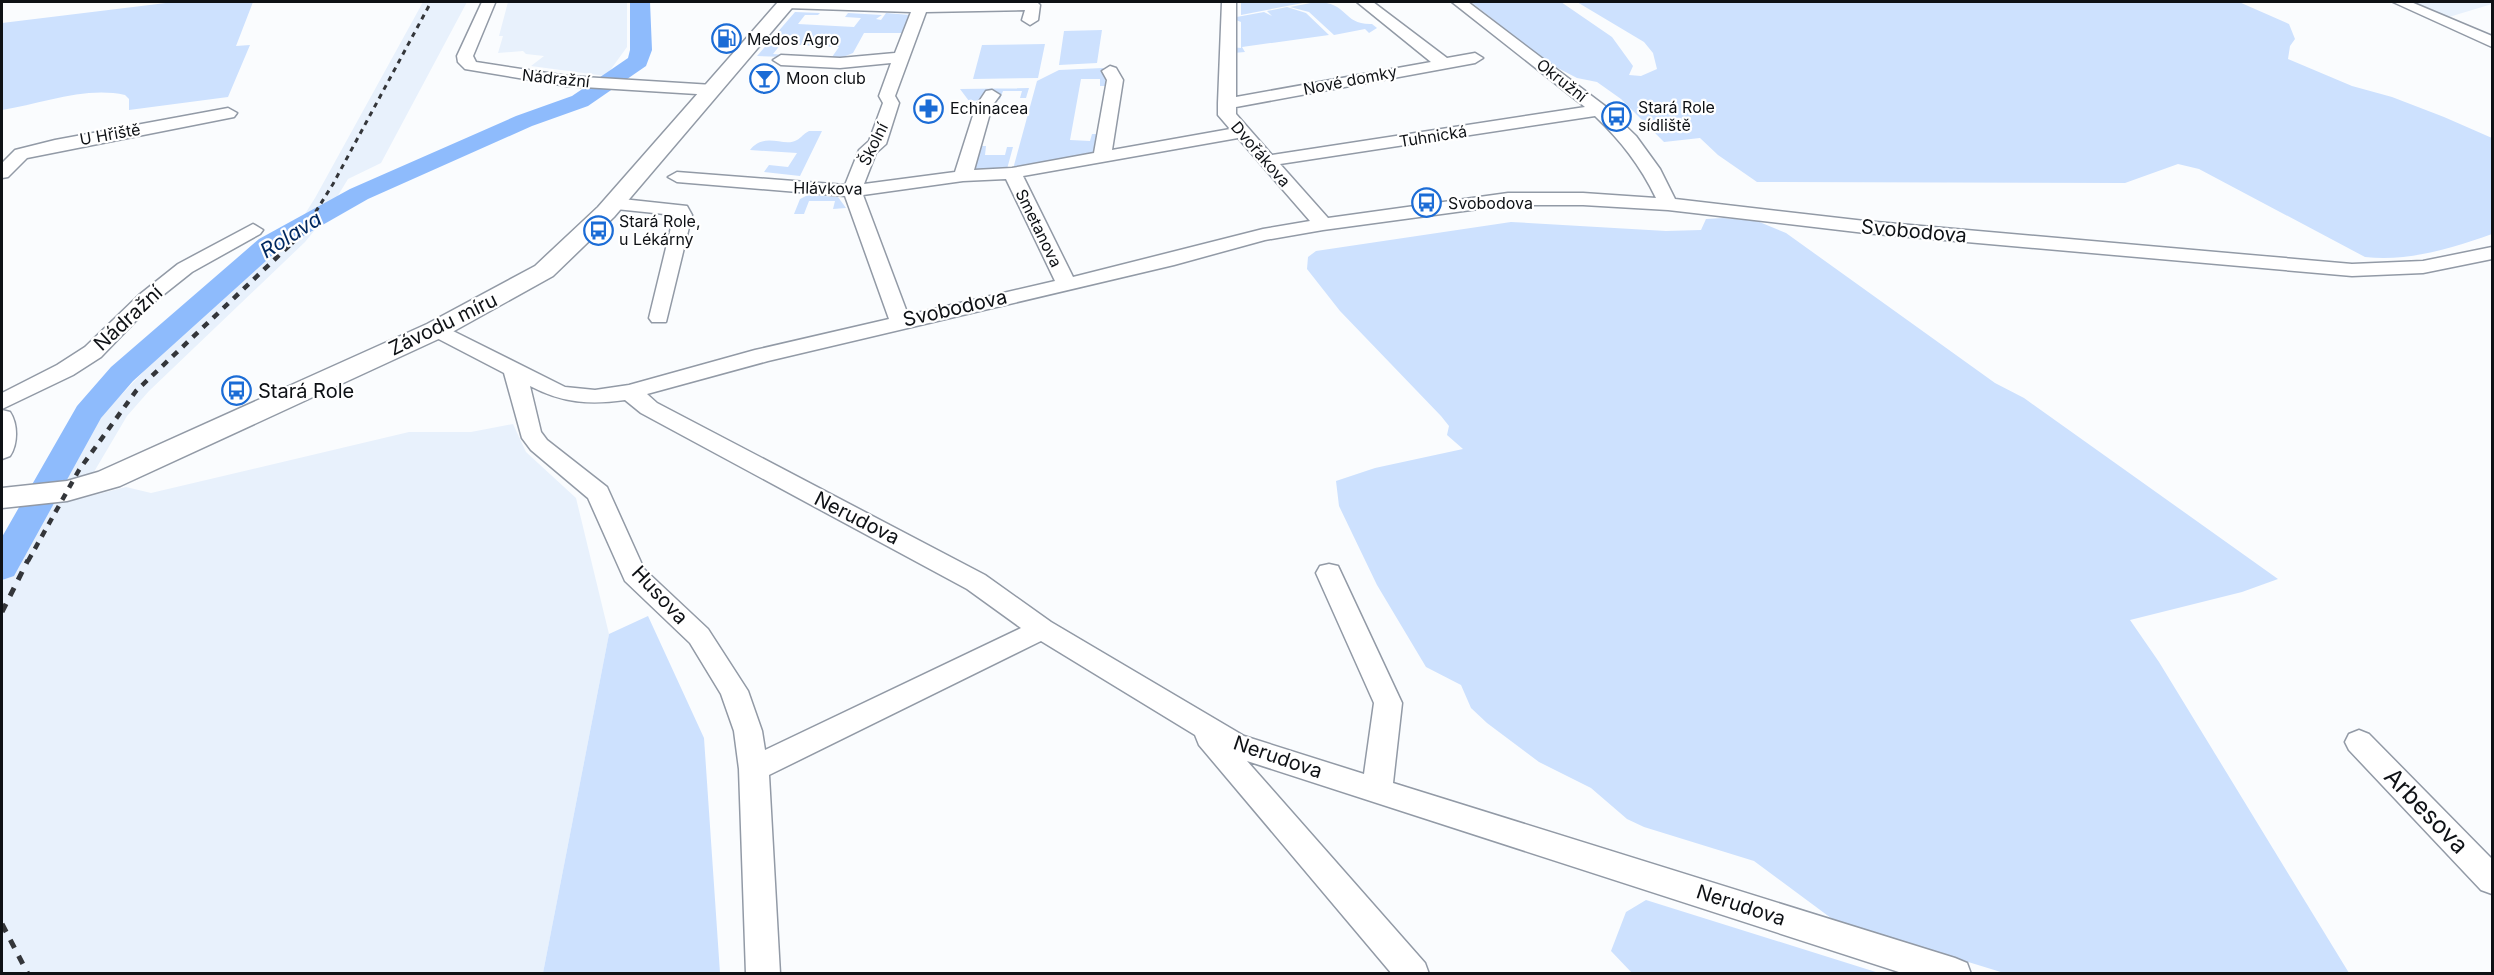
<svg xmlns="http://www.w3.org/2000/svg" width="2494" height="975" font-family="Inter,sans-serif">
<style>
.built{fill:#e8f1fc}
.green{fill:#cde1fe}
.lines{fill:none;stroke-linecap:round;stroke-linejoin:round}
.river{fill:#8ebbfc;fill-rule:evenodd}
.minor-casing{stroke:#929aa6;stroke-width:3}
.major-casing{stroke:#929aa6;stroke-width:3}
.minor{fill:#fff;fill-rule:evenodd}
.major{fill:#fff;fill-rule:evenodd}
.rail-far2{stroke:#34363a;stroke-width:3;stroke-dasharray:5 5;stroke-linecap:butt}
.rail-far1{stroke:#34363a;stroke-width:4.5;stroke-dasharray:7 7;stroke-linecap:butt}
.rail{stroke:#34363a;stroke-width:5;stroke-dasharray:9 9;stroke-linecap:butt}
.labels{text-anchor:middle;stroke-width:4.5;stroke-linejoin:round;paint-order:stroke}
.far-poi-label{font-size:16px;fill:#0e1115;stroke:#fff;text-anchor:start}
.far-street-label{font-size:16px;fill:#0e1115;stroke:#fff}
.street-label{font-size:20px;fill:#0e1115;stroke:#fff}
.poi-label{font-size:20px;fill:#0e1115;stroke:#fff;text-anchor:start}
.water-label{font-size:21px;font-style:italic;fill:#00285f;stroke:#fff}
.near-street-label{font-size:24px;fill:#0e1115;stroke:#fff}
</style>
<rect width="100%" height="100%" fill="#fafcfe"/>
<!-- built -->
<path class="built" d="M423 2H467L381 163 348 179 323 220 305 242 149 391 127 416 78 499 126 487 151 493 409 432H471L513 424 526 452 576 498 609 634 543 973 2 974V583L52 493 99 418 150 365 265 261 300 222 315 198Z
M508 2H627V47L606 76 531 66 544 56 526 54 523 51 498 53 503 36H499Z
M2409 2H2492V4L2449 17Z"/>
<!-- green -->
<path class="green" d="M174 2H253L236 46 250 45 228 97 129 110V99L125 95C85 86 41 104 2 110V23Z
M1241 2H1308L1241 15Z
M1316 2C1349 2 1342 25 1372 24L1377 28 1369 33 1365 29 1334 35 1309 12 1290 7Z
M1471 2H1561L1612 37 1633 66 1629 75 1641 76 1657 69 1653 53 1644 42 1577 2H2239L2289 24 2295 39 2290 46 2288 59 2352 86 2392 97 2444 117 2492 138V234C2452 248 2408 262 2365 257L2199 169 2178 164 2125 183 1757 182 1718 155 1700 138 1664 142 1621 99 1597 82 1577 78 1550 64Z
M1287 7 1306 13 1329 35 1242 47 1245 52 1233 53 1231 47 1241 48V22L1231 18 1264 12 1272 16 1267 11Z
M795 12 820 13 818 15H805L798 24 854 27 861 18 845 17 848 13 882 15 876 19 881 20 886 13 910 15 903 33H864L853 53 843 57 848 59H813L815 56 832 57 839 47 781 44 773 54 786 55 784 57 757 56Z
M1102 30 1097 63 1059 65 1064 31Z
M1045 44 1038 78 973 79 982 45Z
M1103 68 1110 86H1100V79H1081L1070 140 1090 141 1092 134H1102L1094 155 1013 169 1037 81 1059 70Z
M1029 88 1026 98H1020L1022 91H1003L1000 99 969 101 960 89Z
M809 131H822L800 176 764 172 769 165 788 167 797 153 750 150C765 131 784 148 797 140 802 137 803 134 809 131Z
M976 146H986L985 155H1005L1007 147H1013L1007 169 981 171 973 168Z
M808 195 838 197 846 208 833 209 835 201H809L804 214H794L800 199Z
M1723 218 1757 221 1786 233 1995 383 2024 398 2278 579 2242 592 2130 620 2159 662 2349 973H2004L1835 921 1754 861 1644 827 1627 819 1591 788 1539 762 1487 723 1471 708 1461 685 1426 667 1377 585 1339 506 1336 481 1375 468 1463 449 1447 435 1449 426 1441 416 1340 311 1307 269 1308 257 1316 251 1511 222 1666 231 1701 230 1706 219Z
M648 616 704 738 720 973H543L609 634Z
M1646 900 1879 973H1632L1611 951 1626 912Z"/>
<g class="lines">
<!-- river -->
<path class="river" d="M630 2H650L652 50 646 66 588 106 532 126 368 199 277 251 133 381 101 418 14 576 2 580V537L77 406 111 367 259 239 350 189 516 116 572 96 612 69 628 58 630 50Z"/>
<defs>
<path id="minor" d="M482 2 495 3 473 56 476 62 567 76 713 85 721 90 713 95 567 86 465 69 458 62 457 56Z
M780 2H1037L1040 5 1038 20 1030 25 1022 20 1025 10 926 12 895 96 899 103 886 144 876 153 864 184 955 172 976 106 986 91 992 90 1000 95 992 106 974 170 1012 168 1094 153 1107 80 1102 71 1110 66 1116 68 1123 80 1112 150 1230 129 1218 115V103L1222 2H1236V97L1431 62 1357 2H1373L1447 58 1475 53 1483 58 1475 63 1236 107V114L1272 155 1585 107 1452 2H1468L1605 106 1636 136 1660 169 1675 199 1865 221 2352 264 2423 261 2492 247V259L2423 273 2352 276 1865 233 1668 210 1583 205H1508L1323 230 1265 240 1174 265 768 361 647 394 657 403 985 575 1051 622 1244 736 1364 774 1374 703 1316 573 1320 566 1329 564 1338 566 1402 703 1393 783 1955 958 1967 963 1971 974H1905L1247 761 1425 963 1429 974H1392L1199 745 1195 735 1041 641 769 775 780 974H746L739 769 734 731 721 694 690 643 625 581 588 498 531 450 522 438 504 373 429 334 425 330 429 326H443L565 387 595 390 629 385 755 350 889 319 845 196 677 182 668 177 677 172 845 185 859 150 869 141 883 103 879 96 891 63 840 68 781 65 773 60 781 55 840 58 895 53 911 12 786 8 781 7ZM1595 116C1621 141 1640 165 1656 198L1583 193H1508L1328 218 1280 164ZM1238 138 1310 221 1263 229 1073 277 1023 176ZM1006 179 1055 281 908 315 863 195 963 181ZM530 386C562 403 590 405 625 400L641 413 967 589 1021 628 765 750 762 731 748 691 708 629 644 569 607 487 547 440 541 432Z
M2393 2H2411L2492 36V47Z
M228 108 237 113 234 117 27 158 8 177 2 178V163L15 150 55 140Z
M613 198 687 206 692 215 666 322H652L649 318 674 215 606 208 604 204 606 200Z
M253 224 263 230 260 234 192 272 153 303 101 357 73 375 2 409V393L57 365 85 347 139 295 178 264Z
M2 410 10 412C18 424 18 444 10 456L2 459Z
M2359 730 2369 734 2492 859V894L2481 890 2349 750 2345 742 2349 734Z"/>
<path id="major" d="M778 2H797L614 217 553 276 445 336 120 486 67 501 2 508V488L67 481 98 472 427 324 535 266 598 207Z"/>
</defs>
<!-- minor casing -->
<use href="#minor" class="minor-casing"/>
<!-- major casing -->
<use href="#major" class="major-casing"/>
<!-- minor -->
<use href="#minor" class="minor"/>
<!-- major -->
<use href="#major" class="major"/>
<!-- rail-far2 -->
<path class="rail-far2" d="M292 244 305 229 333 184 431 2"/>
<!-- rail-far1 -->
<path class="rail-far1" d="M28 561 79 470 136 391 293 242"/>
<!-- rail -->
<path class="rail" d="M2 612 28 560
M2 924 28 974"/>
</g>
<!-- icons -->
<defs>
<symbol id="fuel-ring" viewBox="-11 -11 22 22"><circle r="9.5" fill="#fff" stroke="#1b6cd6" stroke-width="1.5"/><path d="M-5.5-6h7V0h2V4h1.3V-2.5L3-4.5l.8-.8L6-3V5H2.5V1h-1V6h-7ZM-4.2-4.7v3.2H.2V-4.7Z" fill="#1b6cd6"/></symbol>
<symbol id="bar-ring" viewBox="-11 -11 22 22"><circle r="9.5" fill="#fff" stroke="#1b6cd6" stroke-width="1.5"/><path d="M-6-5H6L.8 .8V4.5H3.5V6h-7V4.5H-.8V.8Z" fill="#1b6cd6"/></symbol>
<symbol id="pharmacy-ring" viewBox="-11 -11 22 22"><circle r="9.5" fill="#fff" stroke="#1b6cd6" stroke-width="1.5"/><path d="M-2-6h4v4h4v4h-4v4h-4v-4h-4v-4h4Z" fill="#1b6cd6"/></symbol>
<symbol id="bus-ring" viewBox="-11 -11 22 22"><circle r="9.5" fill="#fff" stroke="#1b6cd6" stroke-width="1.5"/><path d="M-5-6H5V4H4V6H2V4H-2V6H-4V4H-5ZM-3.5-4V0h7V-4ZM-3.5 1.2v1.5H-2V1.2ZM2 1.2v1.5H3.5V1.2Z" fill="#1b6cd6"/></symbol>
</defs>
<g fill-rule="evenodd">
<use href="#fuel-ring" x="710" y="22" width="33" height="33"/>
<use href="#bar-ring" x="748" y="62" width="33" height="33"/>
<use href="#pharmacy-ring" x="912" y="92" width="33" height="33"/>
<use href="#bus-ring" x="1600" y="100" width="33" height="33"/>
<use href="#bus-ring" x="1410" y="186" width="33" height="33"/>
<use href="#bus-ring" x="582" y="214" width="33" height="33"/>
<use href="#bus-ring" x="220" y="374" width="33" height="33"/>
</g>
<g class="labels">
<!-- far-poi labels -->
<g class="far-poi-label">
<text x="747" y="45">Medos Agro</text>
<text x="786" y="84">Moon club</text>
<text x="1638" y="113">Stará Role<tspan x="1638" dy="18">sídliště</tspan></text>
<text x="950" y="114">Echinacea</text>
<text x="1448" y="209">Svobodova</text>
<text x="619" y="227">Stará Role,<tspan x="619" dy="18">u Lékárny</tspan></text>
</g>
<!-- far-street labels -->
<g class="far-street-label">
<text transform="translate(556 78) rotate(6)" y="6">Nádražní</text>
<text transform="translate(1350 80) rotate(-11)" y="6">Nové domky</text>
<text transform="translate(1562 80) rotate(38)" y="6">Okružní</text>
<text transform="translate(110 134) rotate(-10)" y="6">U Hřiště</text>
<text transform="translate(1433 136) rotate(-9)" y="6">Tuhnická</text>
<text transform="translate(873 144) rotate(-64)" y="6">Školní</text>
<text transform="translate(1261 154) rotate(49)" y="6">Dvořákova</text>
<text transform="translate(828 188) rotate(1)" y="6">Hlávkova</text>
<text transform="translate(1039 228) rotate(64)" y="6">Smetanova</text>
</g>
<!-- street labels -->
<g class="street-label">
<text transform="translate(1914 231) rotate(5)" y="7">Svobodova</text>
<text transform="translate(955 308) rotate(-13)" y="7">Svobodova</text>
<text transform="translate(128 318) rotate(-43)" y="7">Nádražní</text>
<text transform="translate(443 324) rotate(-26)" y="7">Závodu míru</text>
<text transform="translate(857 518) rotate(27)" y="7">Nerudova</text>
<text transform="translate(660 595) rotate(47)" y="7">Husova</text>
<text transform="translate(1278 757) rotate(19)" y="7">Nerudova</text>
<text transform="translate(1741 905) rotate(18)" y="7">Nerudova</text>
</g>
<!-- poi labels -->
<g class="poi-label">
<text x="258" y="398">Stará Role</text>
</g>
<!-- water labels -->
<g class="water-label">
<text transform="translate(291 235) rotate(-32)" y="7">Rolava</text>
</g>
<!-- near-street labels -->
<g class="near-street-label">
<text transform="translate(2426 811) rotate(46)" y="8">Arbesova</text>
</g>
</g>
<!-- border -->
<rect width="2494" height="975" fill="none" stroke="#0e1115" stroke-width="6"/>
</svg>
